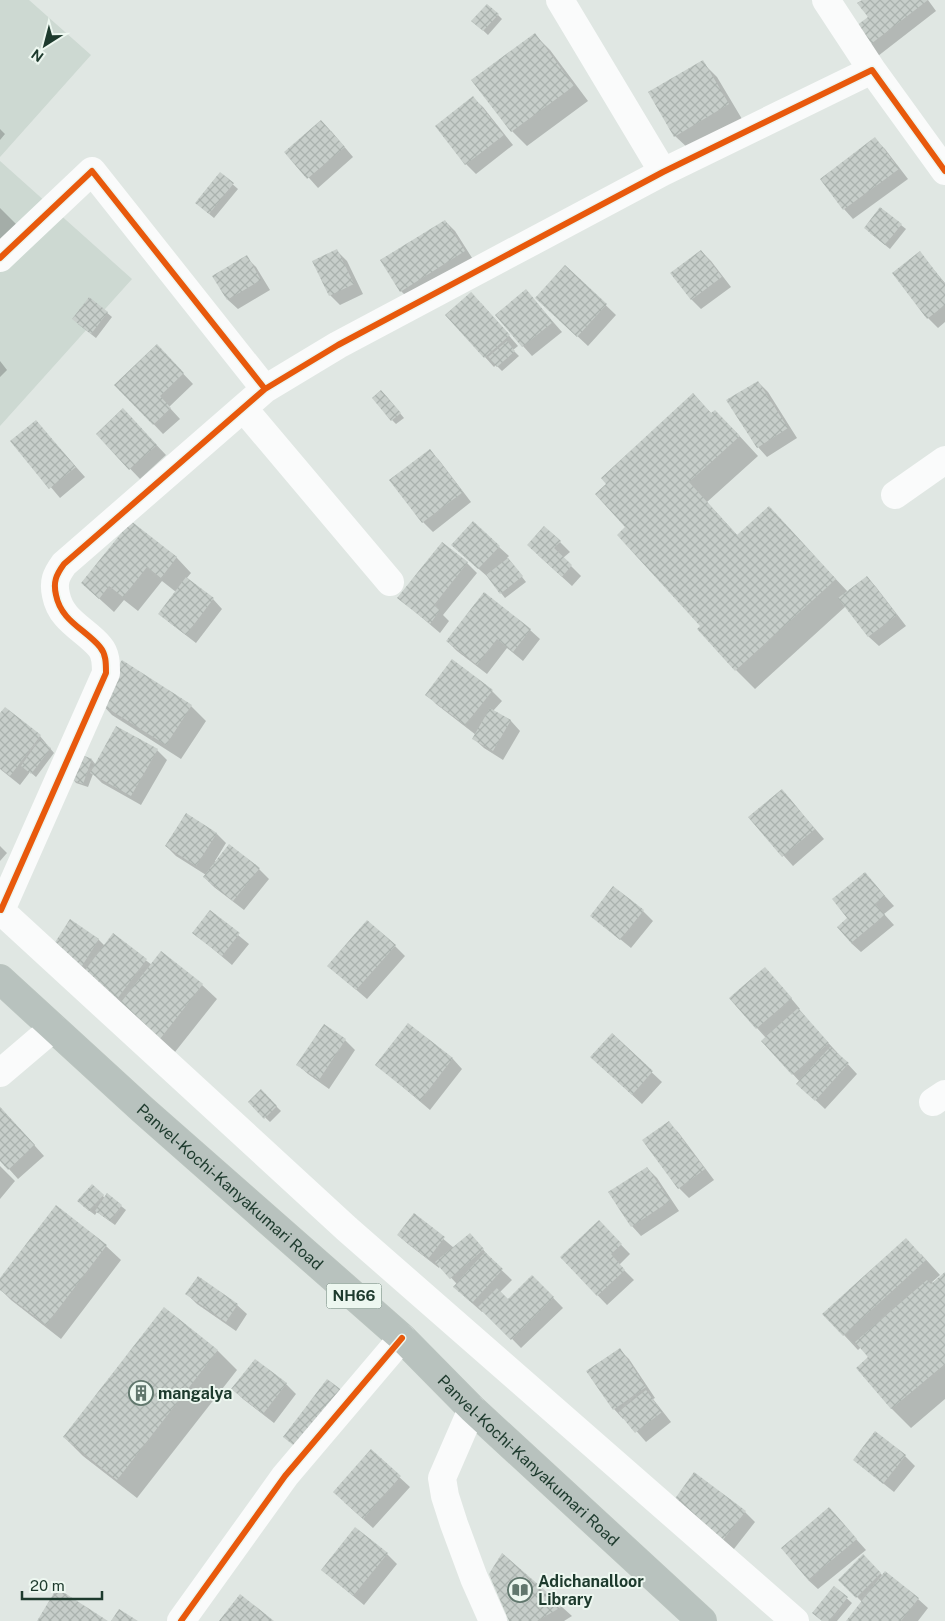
<svg xmlns="http://www.w3.org/2000/svg" width="945" height="1621" font-family="'Public Sans',sans-serif">
<style>
.built{fill:#cdd9d2}
.shadow{fill:#0003}
.building{fill:url(#building-cross-hatch)}
.lines{fill:none;stroke-linecap:round;stroke-linejoin:round}
.highway-casing{stroke:#bac4bf;stroke-width:30}
.minor{stroke:#fafbfb;stroke-width:28}
.highway{stroke:#b8c2be;stroke-width:28}
.cycleway-casing{stroke:#edf7f0;stroke-width:9}
.cycleway{stroke:#e8590c;stroke-width:6}
.labels{text-anchor:middle;stroke-width:4;stroke-linejoin:round;paint-order:stroke}
.shield{fill:#edf7f0;stroke:#5b7368;stroke-width:1}
.shield-label{font-size:15px;font-weight:bold;fill:#1d3a2d}
.street-label{font-size:16px;fill:#1d3a2d;stroke:#edf7f0}
.poi-label{font-size:16px;font-weight:bold;fill:#1d3a2d;stroke:#edf7f0;text-anchor:start}
</style>
<defs>
<pattern id="building-cross-hatch" width="8" height="8" patternUnits="userSpaceOnUse" patternTransform="scale(1.25)"><rect width="8" height="8" fill="#c7ceca"/><path d="M0 0l8 8M0 8l8-8" fill="none" stroke="#aab2ae"/></pattern>
</defs>
<rect width="100%" height="100%" fill="#e0e7e3"/>
<!-- built -->
<path class="built" d="M0 0H29L91 55 0 157Z
M0 161 132 279 0 426Z"/>
<!-- shadow -->
<path class="shadow" d="M864 0H928L936 11 878 56 854 29 870 17Z
M498 15 502 19 488 35 473 21Z
M535 35 550 50 588 101 527 146 512 131Z
M702 62 717 77 742 119 690 150 675 136Z
M473 98 483 107 513 145 476 174 466 164 436 126Z
M0 129 5 134 0 140Z
M331 131 353 157 318 188 286 152Z
M875 139 885 149 908 179 853 219 844 209Z
M221 174 238 189 214 218 202 208Z
M0 208 17 225 0 247Z
M445 221 455 231 474 261 411 301 401 291Z
M901 225 906 229 890 249 870 233Z
M337 251 347 261 363 294 340 305 330 295Z
M701 251 711 261 731 287 701 309 692 300 672 274Z
M920 253 945 283V322L938 328 928 318Z
M246 257 256 267 270 290 238 309 228 300 214 277Z
M565 266 616 315 588 346 546 307Z
M526 291 562 332 532 356 523 346Z
M90 298 112 317 96 338 78 324Z
M481 303 518 346 513 350 519 356 502 371 496 365 494 367 485 357Z
M157 346 193 384 169 407 180 419 163 434 116 385Z
M0 361 7 370 0 377Z
M758 382 768 392 797 438 767 457 758 447Z
M693 395 712 414 734 430 758 456 707 502 738 536 769 508 848 592 867 577 876 587 906 626 879 646 869 637 846 606 755 689 736 670 627 527Z
M386 396 404 418 396 424 392 420Z
M133 420 166 455 140 479 97 434Z
M36 422 85 477 60 498 12 441Z
M429 451 439 460 471 502 433 532 423 522Z
M131 522 177 558 191 573 186 579 213 599 222 609 196 643 170 623 160 614 176 592 162 581 138 611 124 600 114 612 82 583Z
M560 542 570 552 563 558 581 576 572 586 538 555Z
M499 547 509 556 507 558 526 582 505 598 489 578 463 555Z
M467 563 477 573 443 615 449 621 440 633 399 598Z
M530 630 540 639 523 661 507 648 487 674 457 651 447 641Z
M492 691 502 701 493 711 511 721 520 731 503 760 484 748 474 739 476 735 436 704 427 694Z
M98 700 191 706 206 721 181 759 112 715Z
M0 715 40 736 54 753 36 777 30 772 20 785 0 769Z
M157 750 167 760 141 805 102 783 93 774 88 787 76 783 72 778 81 756 92 760 96 765Z
M791 801 824 839 793 866 750 818Z
M217 834 226 843 215 861 259 869 269 879 244 910 214 887 204 877 206 875 176 856 166 846Z
M0 846 7 853 0 861Z
M865 874 894 906 884 914 894 925 861 952 851 943 849 918Z
M643 911 653 921 631 948 592 916Z
M210 912 249 944 232 965 194 933Z
M70 921 99 940 105 946 113 935 152 965 202 985 217 999 175 1052 134 1020 63 957Z
M395 946 405 956 367 999 339 975Z
M775 979 800 1009 798 1010 857 1074 825 1109 808 1093 800 1082 763 1041 766 1038 757 1028Z
M409 1025 453 1059 462 1069 430 1110 377 1065Z
M612 1035 662 1082 642 1104 602 1067Z
M345 1040 355 1050 329 1089 308 1074 298 1065Z
M261 1091 281 1111 270 1122 249 1102Z
M0 1107 44 1156 18 1179 0 1159Z
M668 1123 678 1132 714 1180 689 1198 679 1188Z
M0 1166 15 1181 0 1199Z
M647 1168 657 1178 679 1211 641 1236 632 1226Z
M92 1186 105 1198 121 1206 126 1210 115 1225 97 1212 95 1215 83 1206Z
M414 1214 454 1248 479 1244 492 1261 512 1280 500 1292 508 1300 532 1276 563 1308 521 1348 484 1310 482 1312 464 1296 457 1284 440 1266 439 1268 408 1244 398 1235Z
M599 1222 630 1254 619 1265 634 1280 607 1305 561 1257Z
M106 1246 121 1260 61 1339 11 1300 0 1289V1281Z
M921 1254 940 1275 932 1282 934 1284 945 1274V1399L911 1428 892 1409 858 1368 870 1357 861 1347 858 1350 844 1335Z
M187 1294 237 1305 247 1314 236 1331 197 1304Z
M164 1309 218 1351 237 1370 137 1498 83 1456 64 1437Z
M620 1350 629 1359 655 1398 653 1399 671 1422 646 1442 625 1418 623 1419 614 1409Z
M286 1384 296 1394 274 1423 243 1399 233 1389Z
M371 1451 410 1487 373 1528 344 1502Z
M905 1456 915 1466 894 1492 854 1460Z
M829 1509 866 1550 818 1589 808 1580Z
M745 1512 755 1522 730 1554 680 1516Z
M387 1554 397 1564 364 1605 322 1570Z
M502 1555 562 1607 572 1616 564 1621H510Z
M863 1556 883 1576 918 1599 928 1608 918 1621H847L862 1602 840 1580Z
M834 1587 852 1603 837 1621H822Z"/>
<!-- building -->
<path class="building" d="M862 0H928L867 47 852 29 868 17 857 3Z
M487 4 499 14 483 31 471 21Z
M535 33 574 86 511 132 471 80Z
M703 60 729 104 674 137 648 92Z
M473 96 504 135 465 165 435 126Z
M321 120 345 147 307 179 284 152Z
M875 137 899 169 843 210 820 179Z
M220 172 234 183 209 214 195 203Z
M880 207 902 224 885 245 864 228Z
M445 220 465 251 400 292 380 260Z
M337 249 354 284 329 296 312 261Z
M701 250 722 277 691 300 670 273Z
M920 251 945 284V305L927 319 892 273Z
M247 255 261 280 227 300 212 276Z
M565 265 607 304 577 337 535 298Z
M526 289 553 322 522 347 495 315Z
M471 292 510 335 484 358 445 315Z
M89 297 108 312 91 334 72 319Z
M507 341 515 351 497 367 488 357Z
M157 344 184 373 160 396 171 408 153 425 114 385Z
M758 381 788 428 757 448 726 400Z
M381 390 401 413 391 421 372 398Z
M693 393 711 413 715 410 740 436 689 482 737 535 769 506 836 579 735 671 697 629 700 626 617 535 625 527 595 494 606 484 601 478Z
M123 408 157 445 129 470 96 434Z
M36 420 76 467 49 489 10 441Z
M430 449 463 492 422 523 389 480Z
M131 521 177 557 161 578 147 567 123 597 109 586 99 599 81 583Z
M473 521 500 546 478 569 451 545Z
M544 526 561 541 554 548 572 565 562 577 527 545Z
M442 542 468 562 434 605 440 610 430 624 397 598Z
M508 558 523 576 500 594 486 575Z
M867 576 897 615 868 637 838 598Z
M186 577 214 598 186 635 158 614Z
M484 592 531 629 513 652 497 639 477 665 446 641Z
M452 659 493 690 465 725 425 695Z
M122 660 192 705 166 745 96 701Z
M5 707 41 735 10 776 0 768V713Z
M490 708 511 720 493 751 472 739Z
M116 726 158 749 131 796 90 773Z
M40 739 51 748 31 774 21 766Z
M80 754 92 759 83 784 70 779Z
M782 789 815 829 782 857 748 817Z
M186 813 217 833 196 866 165 846Z
M229 844 260 868 233 901 203 877Z
M865 872 885 896 875 904 885 915 851 943 837 927 847 918 832 899Z
M613 886 644 910 620 940 590 916Z
M210 910 240 933 222 956 192 933Z
M70 919 99 939 82 966 52 947Z
M367 920 396 945 356 990 327 966Z
M113 933 147 959 114 1003 80 977Z
M161 951 203 984 160 1039 118 1006Z
M765 967 792 998 756 1029 729 998Z
M798 1008 829 1043 792 1075 761 1041Z
M408 1023 453 1058 420 1101 375 1065Z
M324 1024 346 1039 319 1080 296 1065Z
M612 1033 653 1071 632 1095 590 1057Z
M830 1047 849 1063 815 1101 796 1084Z
M261 1089 277 1106 264 1119 248 1102Z
M0 1107 35 1145 8 1170 0 1161Z
M669 1121 705 1169 678 1189 642 1140Z
M647 1167 670 1201 631 1227 608 1192Z
M92 1184 104 1195 89 1211 77 1201Z
M107 1193 122 1205 110 1221 95 1211Z
M56 1205 107 1245 46 1325 0 1290V1278Z
M414 1213 445 1237 428 1259 397 1235Z
M599 1220 622 1244 611 1254 625 1270 597 1296 560 1257Z
M470 1233 484 1249 450 1279 435 1262Z
M906 1238 926 1260 843 1336 822 1314Z
M485 1252 503 1269 472 1303 453 1287Z
M945 1272V1364L891 1409 856 1368 868 1357 855 1342 927 1280 931 1284Z
M532 1275 554 1297 511 1340 478 1307 497 1288 508 1299Z
M198 1276 238 1304 226 1322 185 1294Z
M164 1307 218 1350 117 1480 63 1437Z
M620 1348 646 1387 613 1410 586 1371Z
M255 1359 287 1383 263 1414 231 1389Z
M327 1379 347 1394 302 1452 283 1437Z
M646 1390 662 1412 635 1433 618 1412Z
M875 1431 906 1455 883 1484 853 1460Z
M371 1449 401 1476 363 1519 333 1492Z
M694 1472 746 1511 719 1545 669 1507Z
M829 1507 857 1539 808 1580 781 1548Z
M355 1527 388 1553 353 1596 321 1570Z
M502 1553 563 1606 537 1621H509L489 1574Z
M863 1554 881 1573 856 1598 838 1580Z
M885 1571 919 1598 901 1621H846Z
M834 1586 848 1597 829 1621H822L812 1613Z
M57 1588 108 1621H37Z
M240 1594 274 1621H219Z
M119 1609 138 1621H111Z"/>
<g class="lines">
<defs>
<g id="highway">
<path id="s1" d="M0 979 143 1110 402 1338 472 1409 702 1621"/>
</g>
</defs>
<!-- highway casing -->
<use href="#highway" class="highway-casing"/>
<!-- minor -->
<path class="minor" d="M560 0 663 172
M826 0 872 70
M0 258 92 171 265 389
M244 409 390 582
M895 495 945 460
M0 910 347 1229 795 1621
M1 910 106 673C106 663 106 654 100 647 85 629 61 621 56 595 53 582 56 575 64 564L265 389 338 345 663 172 872 70 945 171
M0 1073 53 1028
M933 1102 945 1094
M472 1409 442 1478 445 1496 454 1524 474 1578 493 1621
M181 1621 285 1476 402 1338"/>
<!-- highway -->
<use href="#highway" class="highway"/>
<defs>
<path id="cycleway" d="M0 258 92 171 265 389
M1 910 106 673C106 663 106 654 100 647 85 629 61 621 56 595 53 582 56 575 64 564L265 389 338 345 663 172 872 70 945 171
M181 1621 285 1476 402 1338"/>
</defs>
<!-- cycleway casing -->
<use href="#cycleway" class="cycleway-casing"/>
<!-- cycleway -->
<use href="#cycleway" class="cycleway"/>
</g>
<!-- icons -->
<defs>
<symbol id="building-ring" viewBox="-11 -11 22 22"><circle r="9.5" fill="#edf7f0" stroke="#61776d" stroke-width="1.5"/><path d="M-4-6H4V6H1V3H-1V6H-4ZM-2.5-4.3h1.7v1.8h-1.7ZM.8-4.3h1.7v1.8H.8ZM-2.5-1h1.7V.8h-1.7ZM.8-1h1.7V.8H.8Z" fill="#61776d"/></symbol>
<symbol id="library-ring" viewBox="-11 -11 22 22"><circle r="9.5" fill="#edf7f0" stroke="#61776d" stroke-width="1.5"/><path d="M-6-4Q-3-5.5-.7-3.5V5Q-3 3-6 4ZM6-4Q3-5.5 .7-3.5V5Q3 3 6 4Z" fill="#61776d"/></symbol>
</defs>
<g fill-rule="evenodd">
<use href="#building-ring" x="127" y="1379" width="28" height="28"/>
<use href="#library-ring" x="506" y="1576" width="28" height="28"/>
</g>
<g class="labels">
<!-- shield labels -->
<rect class="shield" x="326.5" y="1283.5" width="55" height="25" rx="4"/>
<g class="shield-label">
<text x="354" y="1301">NH66</text>
</g>
<!-- street labels -->
<g class="street-label">
<text dy="6" stroke="none"><textPath href="#s1" startOffset="310">Panvel-Kochi-Kanyakumari Road</textPath></text>
<text dy="6" stroke="none"><textPath href="#s1" startOffset="715">Panvel-Kochi-Kanyakumari Road</textPath></text>
</g>
<!-- poi labels -->
<g class="poi-label">
<text x="158" y="1399">mangalya</text>
<text x="538" y="1587">Adichanalloor<tspan x="538" dy="18">Library</tspan></text>
</g>
</g>
<!-- north arrow -->
<g transform="translate(45 45) rotate(216)" stroke="#edf7f0" stroke-width="4" paint-order="stroke">
<path d="M0-4L9 19L0 12L-9 19Z" fill="#1d3a2d"/>
<text y="-8" font-size="14" font-weight="bold" text-anchor="middle" fill="#1d3a2d">N</text>
</g>
<!-- scale -->
<path d="M22 1591v8h80v-8" fill="none" stroke="#1d3a2d" stroke-width="2.5"/>
<text x="30" y="1591" font-size="15" fill="#1d3a2d" stroke="#edf7f0" stroke-width="4" paint-order="stroke">20 m</text>
</svg>
